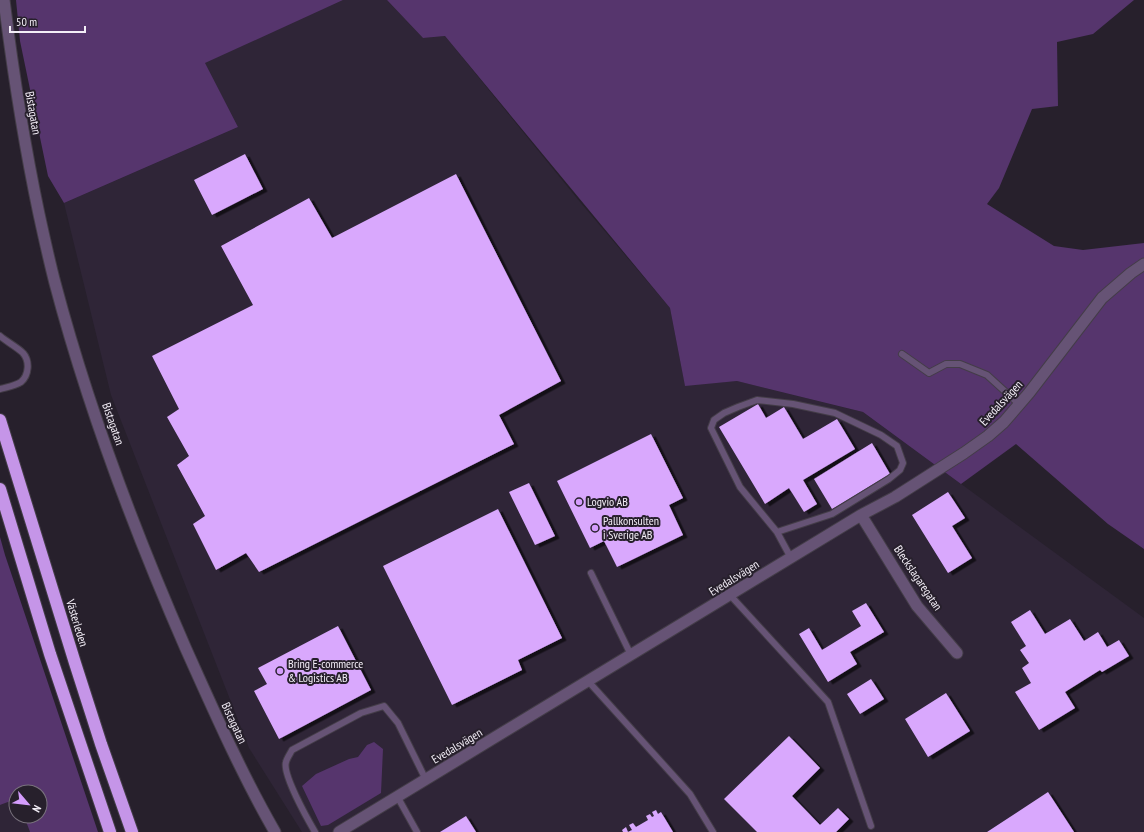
<svg xmlns="http://www.w3.org/2000/svg" width="1144" height="832" font-family="'PT Sans Narrow',sans-serif">
<style>
.built{fill:#2f2537}
.green{fill:#56356d}
.building{fill:#d9a8fd;filter:url(#shadow)}
.lines{fill:none;stroke-linecap:round;stroke-linejoin:round}
.service-casing{stroke:#443d48;stroke-width:8}
.minor-casing{stroke:#443d48;stroke-width:13}
.tertiary-casing{stroke:#443d48;stroke-width:13}
.motorway-casing{stroke:#443d48;stroke-width:14}
.service{stroke:#665375;stroke-width:6}
.minor{stroke:#665375;stroke-width:11}
.tertiary{stroke:#665375;stroke-width:11}
.motorway{stroke:#c595e8;stroke-width:12}
.poi-dot{fill:#d49cfc;stroke:#27202c;stroke-width:1.5}
.labels{text-anchor:middle;stroke-width:4;stroke-linejoin:round;paint-order:stroke}
.street-label{font-size:12px;fill:#f3eef7;stroke:#27202c}
.poi-label{font-size:12px;fill:#f3eef7;stroke:#27202c;text-anchor:start}
</style>
<defs>
<filter id="shadow"><feDropShadow dx="4.5" dy="2.5" stdDeviation="0" flood-color="#0009"/></filter>
</defs>
<rect width="100%" height="100%" fill="#27202c"/>
<!-- built -->
<path class="built" d="M343 0H387L423 38 445 36 580 202 670 308 685 385 737 381 863 412 1144 618V832H302L249 748 111 395 64 203 238 127 204 63Z
M16 799V816H24L30 832H0V805Z"/>
<!-- green -->
<path class="green" d="M16 0H343L205 63 238 127 64 203 48 176 20 41Z
M387 0H1134L1093 34 1057 42 1058 106 1032 109 999 188 987 204 1054 246 1083 250 1144 243V549L1108 524 1016 444 961 484 863 412 737 381 685 386 670 308 445 36 423 38Z
M0 537 5 555 98 832H30L24 816H40V792H16V799L0 805Z
M374 742 383 749 381 793 328 825 321 826 302 786 316 774 349 759 358 757 367 745Z"/>
<!-- building -->
<path class="building" d="M245 154 263 189 212 215 194 180Z
M456 174 561 381 499 415 514 444 259 572 246 553 216 570 193 524 205 516 177 465 189 456 167 417 179 409 152 356 253 305 221 246 309 198 332 238Z
M758 404 766 418 784 407 803 439 837 419 855 449 803 480 817 504 804 512 789 488 765 504 719 427Z
M651 434 683 498 669 505 683 535 617 567 604 541 590 548 557 481Z
M872 443 890 474 832 509 814 479Z
M529 483 555 536 535 545 509 492Z
M948 492 965 518 952 526 972 558 948 573 912 515Z
M498 509 562 638 518 660 522 670 452 705 383 566Z
M866 603 884 632 850 652 857 664 828 682 799 634 809 628 822 650 861 626 852 611Z
M1030 610 1045 634 1070 619 1084 641 1098 632 1107 647 1119 640 1129 656 1102 672 1100 670 1065 692 1075 708 1039 730 1015 692 1031 683 1022 668 1029 663 1020 650 1026 646 1011 622Z
M338 626 371 690 279 739 254 691 267 684 258 668Z
M871 679 884 699 860 714 847 694Z
M946 693 970 731 928 757 905 719Z
M789 736 820 768 792 796 820 825 838 808 849 819 836 832H757L724 799Z
M1048 792 1074 832H987Z
M656 810 658 814 661 812 673 832H623L622 830 626 827 628 832 632 830 629 825 633 823 636 827 648 820 646 816 650 814 652 817 654 816 652 812Z
M466 816 476 832H440Z"/>
<g class="lines">
<defs>
<path id="service" d="M0 336C7 342 17 347 23 353 30 361 29 375 21 382 15 386 7 387 0 389
M902 354 929 373 946 364H960L987 375 1020 405
M777 532 832 514 889 479 900 470 903 463 897 446 881 435 835 413 793 404 757 400 738 407 724 413 714 420 711 428 740 487 777 532 791 558
M591 573 631 655
M730 595 828 702 871 826
M588 681 690 794 713 832
M397 796 417 832
M315 832C308 820 282 774 286 762 287 758 290 754 292 750L361 713 384 706 398 723 426 780"/>
<path id="minor" d="M861 515 917 606 957 653
M339 832 861 515 895 497 964 453 988 436 1004 422 1029 393 1102 298 1131 273 1144 264"/>
<path id="tertiary" d="M4 0C13 72 24 143 39 214 44 237 49 260 55 283 88 408 134 530 186 649 214 711 241 773 275 832"/>
<path id="motorway" d="M0 420 75 663 101 744 132 832
M0 489 50 654 110 832"/>
</defs>
<!-- service casing -->
<use href="#service" class="service-casing"/>
<!-- minor casing -->
<use href="#minor" class="minor-casing"/>
<!-- tertiary casing -->
<use href="#tertiary" class="tertiary-casing"/>
<!-- motorway casing -->
<use href="#motorway" class="motorway-casing"/>
<!-- service -->
<use href="#service" class="service"/>
<!-- minor -->
<use href="#minor" class="minor"/>
<!-- tertiary -->
<use href="#tertiary" class="tertiary"/>
<!-- motorway -->
<use href="#motorway" class="motorway"/>
</g>
<!-- markers -->
<g class="poi-dot">
<circle cx="579" cy="502" r="4"/>
<circle cx="595" cy="528" r="4"/>
<circle cx="280" cy="671" r="4"/>
</g>
<g class="labels">
<!-- street labels -->
<g class="street-label">
<text transform="translate(33 113) rotate(80)" y="4">Bistagatan</text>
<text transform="translate(1001 403) rotate(-47)" y="4">Evedalsvägen</text>
<text transform="translate(113 424) rotate(71)" y="4">Bistagatan</text>
<text transform="translate(734 578) rotate(-32)" y="4">Evedalsvägen</text>
<text transform="translate(918 578) rotate(56)" y="4">Bleckslagaregatan</text>
<text transform="translate(77 623) rotate(73)" y="4">Västerleden</text>
<text transform="translate(234 723) rotate(65)" y="4">Bistagatan</text>
<text transform="translate(457 746) rotate(-31)" y="4">Evedalsvägen</text>
</g>
<!-- poi labels -->
<g class="poi-label">
<text x="587" y="506">Logvio AB</text>
<text x="603" y="525">Pallkonsulten<tspan x="603" dy="14">i Sverige AB</tspan></text>
<text x="288" y="668">Bring E-commerce<tspan x="288" dy="14">&amp; Logistics AB</tspan></text>
</g>
</g>
<!-- north arrow -->
<g transform="translate(28 804) rotate(118)"><circle r="19" fill="#27202c" stroke="#79727d"/>
<path d="M0-3L7 15L0 10L-7 15Z" fill="#d49cfc"/>
<text y="-6" font-size="11" font-weight="bold" text-anchor="middle" fill="#f3eef7">N</text>
</g>
<!-- scale -->
<path d="M10 26v6h75v-6" fill="none" stroke="#f3eef7" stroke-width="2"/>
<text x="16" y="26" font-size="12" fill="#f3eef7" stroke="#27202c" stroke-width="3" paint-order="stroke">50 m</text>
</svg>
